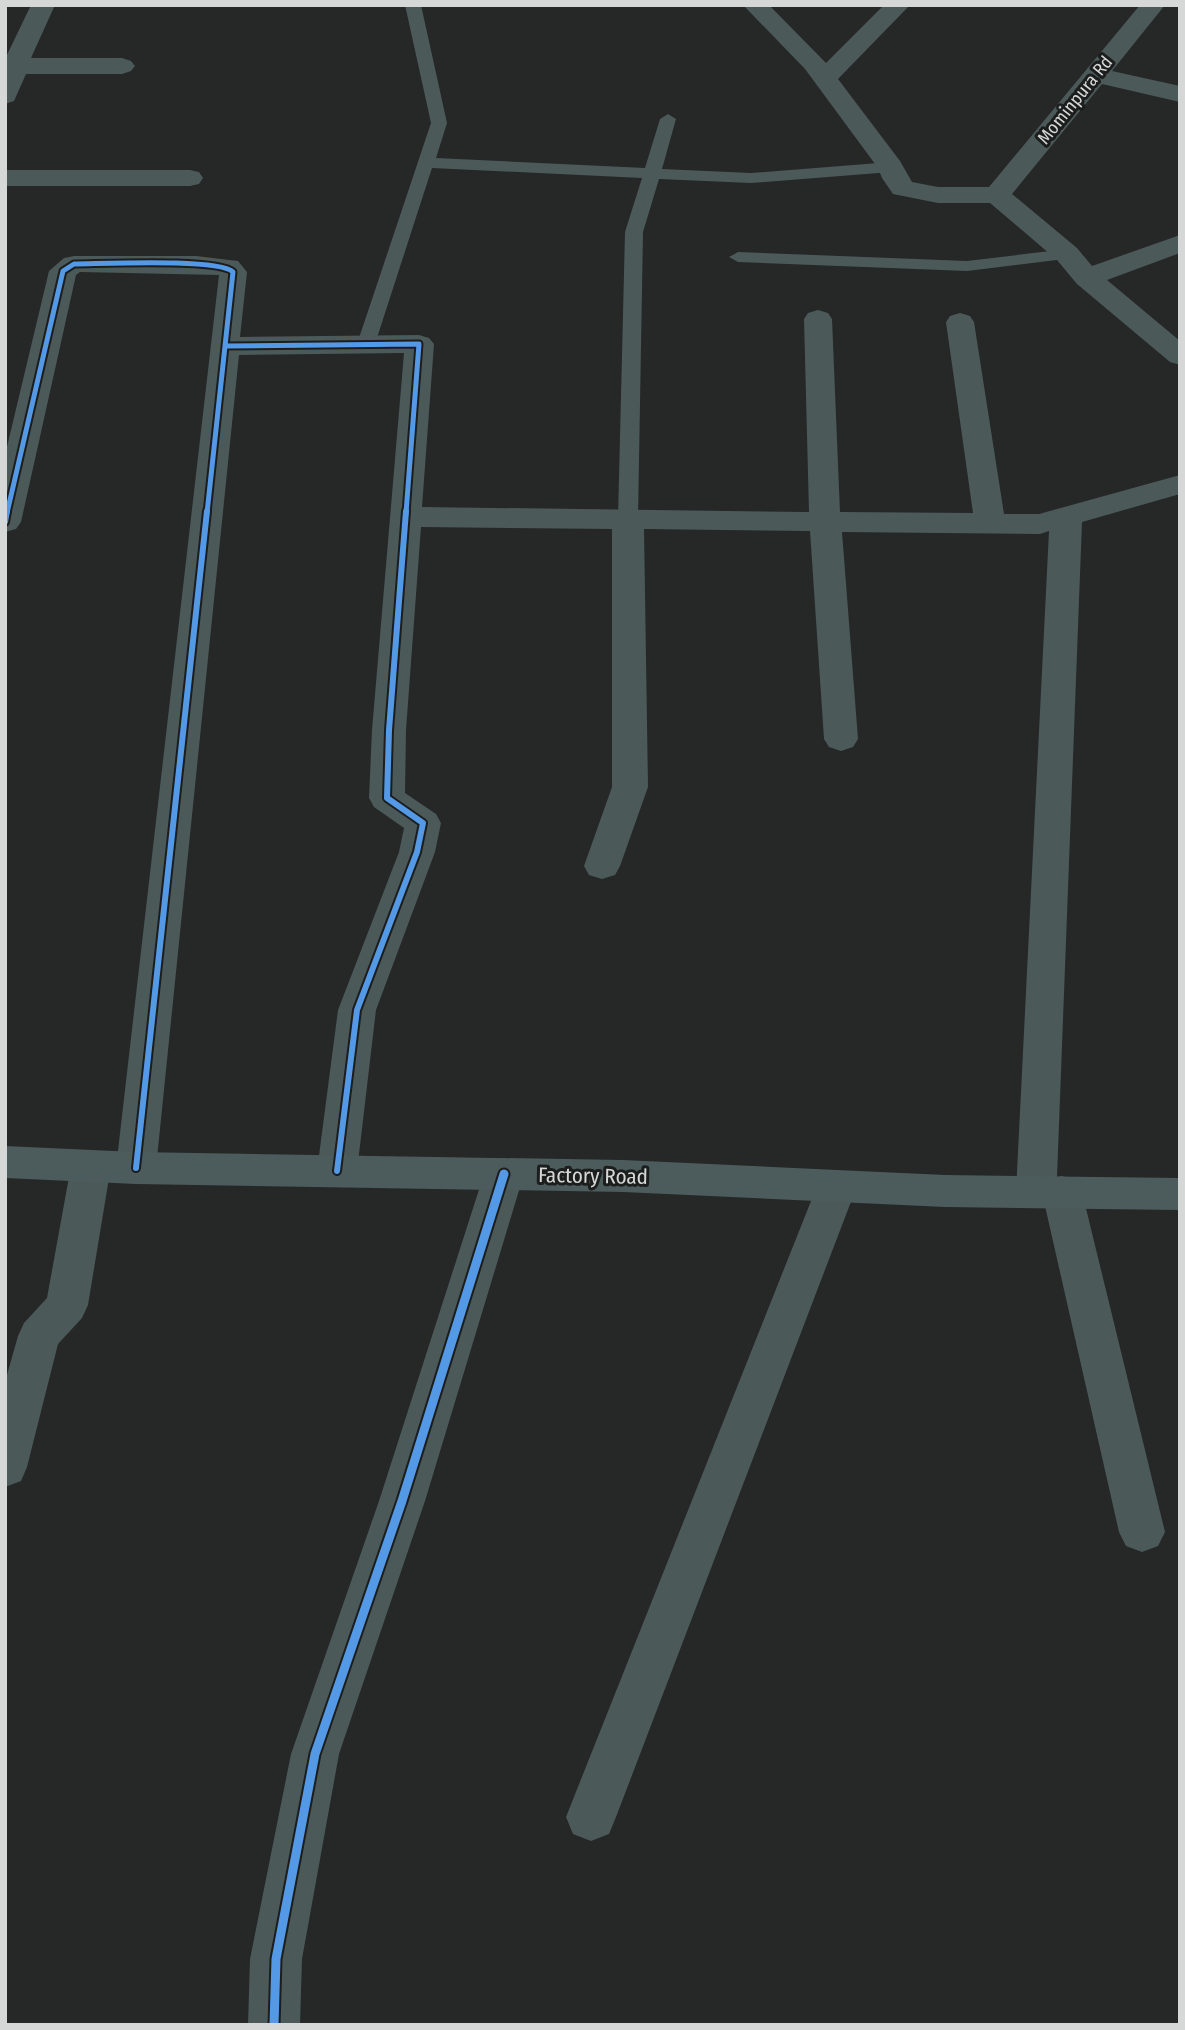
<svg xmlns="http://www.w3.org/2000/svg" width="1185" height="2030" font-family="'Fira Sans Condensed',sans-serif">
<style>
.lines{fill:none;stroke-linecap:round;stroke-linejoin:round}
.service{fill:#4c5959;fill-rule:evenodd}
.minor{fill:#4c5959;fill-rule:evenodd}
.secondary{fill:#4c5b5b;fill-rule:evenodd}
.cycleway-far2-casing{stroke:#1c1e1e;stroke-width:9}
.cycleway-far1-casing{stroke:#1c1e1e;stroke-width:10}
.cycleway-casing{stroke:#1c1e1e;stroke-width:13}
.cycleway-far2{stroke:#5399e6;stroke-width:5}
.cycleway-far1{stroke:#5399e6;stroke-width:6}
.cycleway{stroke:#5399e6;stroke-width:9}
.labels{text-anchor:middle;stroke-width:6;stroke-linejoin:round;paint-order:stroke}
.far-street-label{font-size:18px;fill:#d6d8d8;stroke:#1c1e1e}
.street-label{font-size:21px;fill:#d6d8d8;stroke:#1c1e1e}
</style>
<rect width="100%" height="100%" fill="#262727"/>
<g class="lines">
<!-- service -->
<path class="service" d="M405 5H421L447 123 436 158 645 168 660 119 668 114 676 119 662 169 751 173 891 162 899 167 891 172 751 183 659 179 643 232 638 519 635 523H621L618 519 625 232 642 178 432 168 375 344 366 350 357 344 431 123Z
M1067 249 1076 254 1073 258 967 271 738 262 729 257 738 252 967 261Z"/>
<!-- minor -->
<path class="minor" d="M31 5H55L31 58H122L131 61 135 66 131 71 122 74H26L14 101 5 104V59Z
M743 5H769L826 63 884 5H910L838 79 900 161 912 182 938 187H989L1140 5H1165L1112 71 1180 86V102L1102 84 1012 194 1077 248 1092 266 1180 235V253L1107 280 1180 341V365L1170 362 1077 284 1057 260 990 203H938L893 194 882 178 878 168 805 69Z
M5 170H190L199 172 203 178 199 184 190 186H5Z
M74 256H196L238 261 247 272 240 337 419 335 429 338 434 344 422 507 809 512 804 319 808 313 818 310 828 313 832 319 840 512 973 513 946 322 950 316 960 313 970 316 974 322 1004 514H1039L1180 475V494L1082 522 1057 1177 1062 1176 1076 1180 1082 1192 1165 1532 1158 1546 1142 1552 1126 1546 1119 1532 1045 1206 1036 1208 1022 1204 1016 1192 1049 531 1040 534 842 532 858 739 853 747 841 751 829 747 824 739 810 531 644 529 648 787 620 866 615 875 602 879 589 875 584 866 612 787V529L421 527 406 730 405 793 436 814 441 823 435 852 376 1010 357 1171 351 1182 337 1187 323 1182 317 1171 338 1010 399 852 404 828 374 807 369 798 372 730 404 353 239 355 156 1168 150 1179 136 1184 122 1179 116 1168 219 275 80 272 76 275 21 522 16 529 5 532V455L49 271 64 258Z
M91 1150 105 1155 111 1166 88 1305 82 1318 58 1344 27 1467 21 1481 5 1487V1382L18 1336 24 1323 47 1298 71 1166 77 1155Z
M504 1158 518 1163 524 1174 425 1501 339 1754 302 1959 300 2025H248L250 1959 291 1754 379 1501 484 1174 490 1163Z
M837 1170 851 1174 857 1186 616 1817 609 1834 591 1841 573 1834 566 1817 817 1186 823 1174Z"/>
<!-- secondary -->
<path class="secondary" d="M5 1146 136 1152 623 1160 945 1175 1180 1178V1210L945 1207 623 1192 136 1184 5 1178Z"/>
<defs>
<path id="cycleway-far2" d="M225 346 419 344 406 513
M7 513 63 271 74 264C100 264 219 258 233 272L207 513"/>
<path id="cycleway-far1" d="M5 522 7 511
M136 1168 207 511
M337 1171 357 1010 417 852 423 823 387 798 389 730 406 511"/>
<path id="cycleway" d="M274 2025 276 1959 315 1754 402 1501 504 1174"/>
</defs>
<!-- cycleway-far2 casing -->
<use href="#cycleway-far2" class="cycleway-far2-casing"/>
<!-- cycleway-far1 casing -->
<use href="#cycleway-far1" class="cycleway-far1-casing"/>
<!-- cycleway casing -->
<use href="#cycleway" class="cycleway-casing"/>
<!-- cycleway-far2 -->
<use href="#cycleway-far2" class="cycleway-far2"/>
<!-- cycleway-far1 -->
<use href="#cycleway-far1" class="cycleway-far1"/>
<!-- cycleway -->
<use href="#cycleway" class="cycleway"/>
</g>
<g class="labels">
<!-- far-street labels -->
<g class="far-street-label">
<text transform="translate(1075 100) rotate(-51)" y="6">Mominpura Rd</text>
</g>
<!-- street labels -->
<g class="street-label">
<text transform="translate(593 1176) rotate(1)" y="7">Factory Road</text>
</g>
</g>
<!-- border -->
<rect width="1185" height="2030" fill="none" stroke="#d6d8d8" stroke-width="14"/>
</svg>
